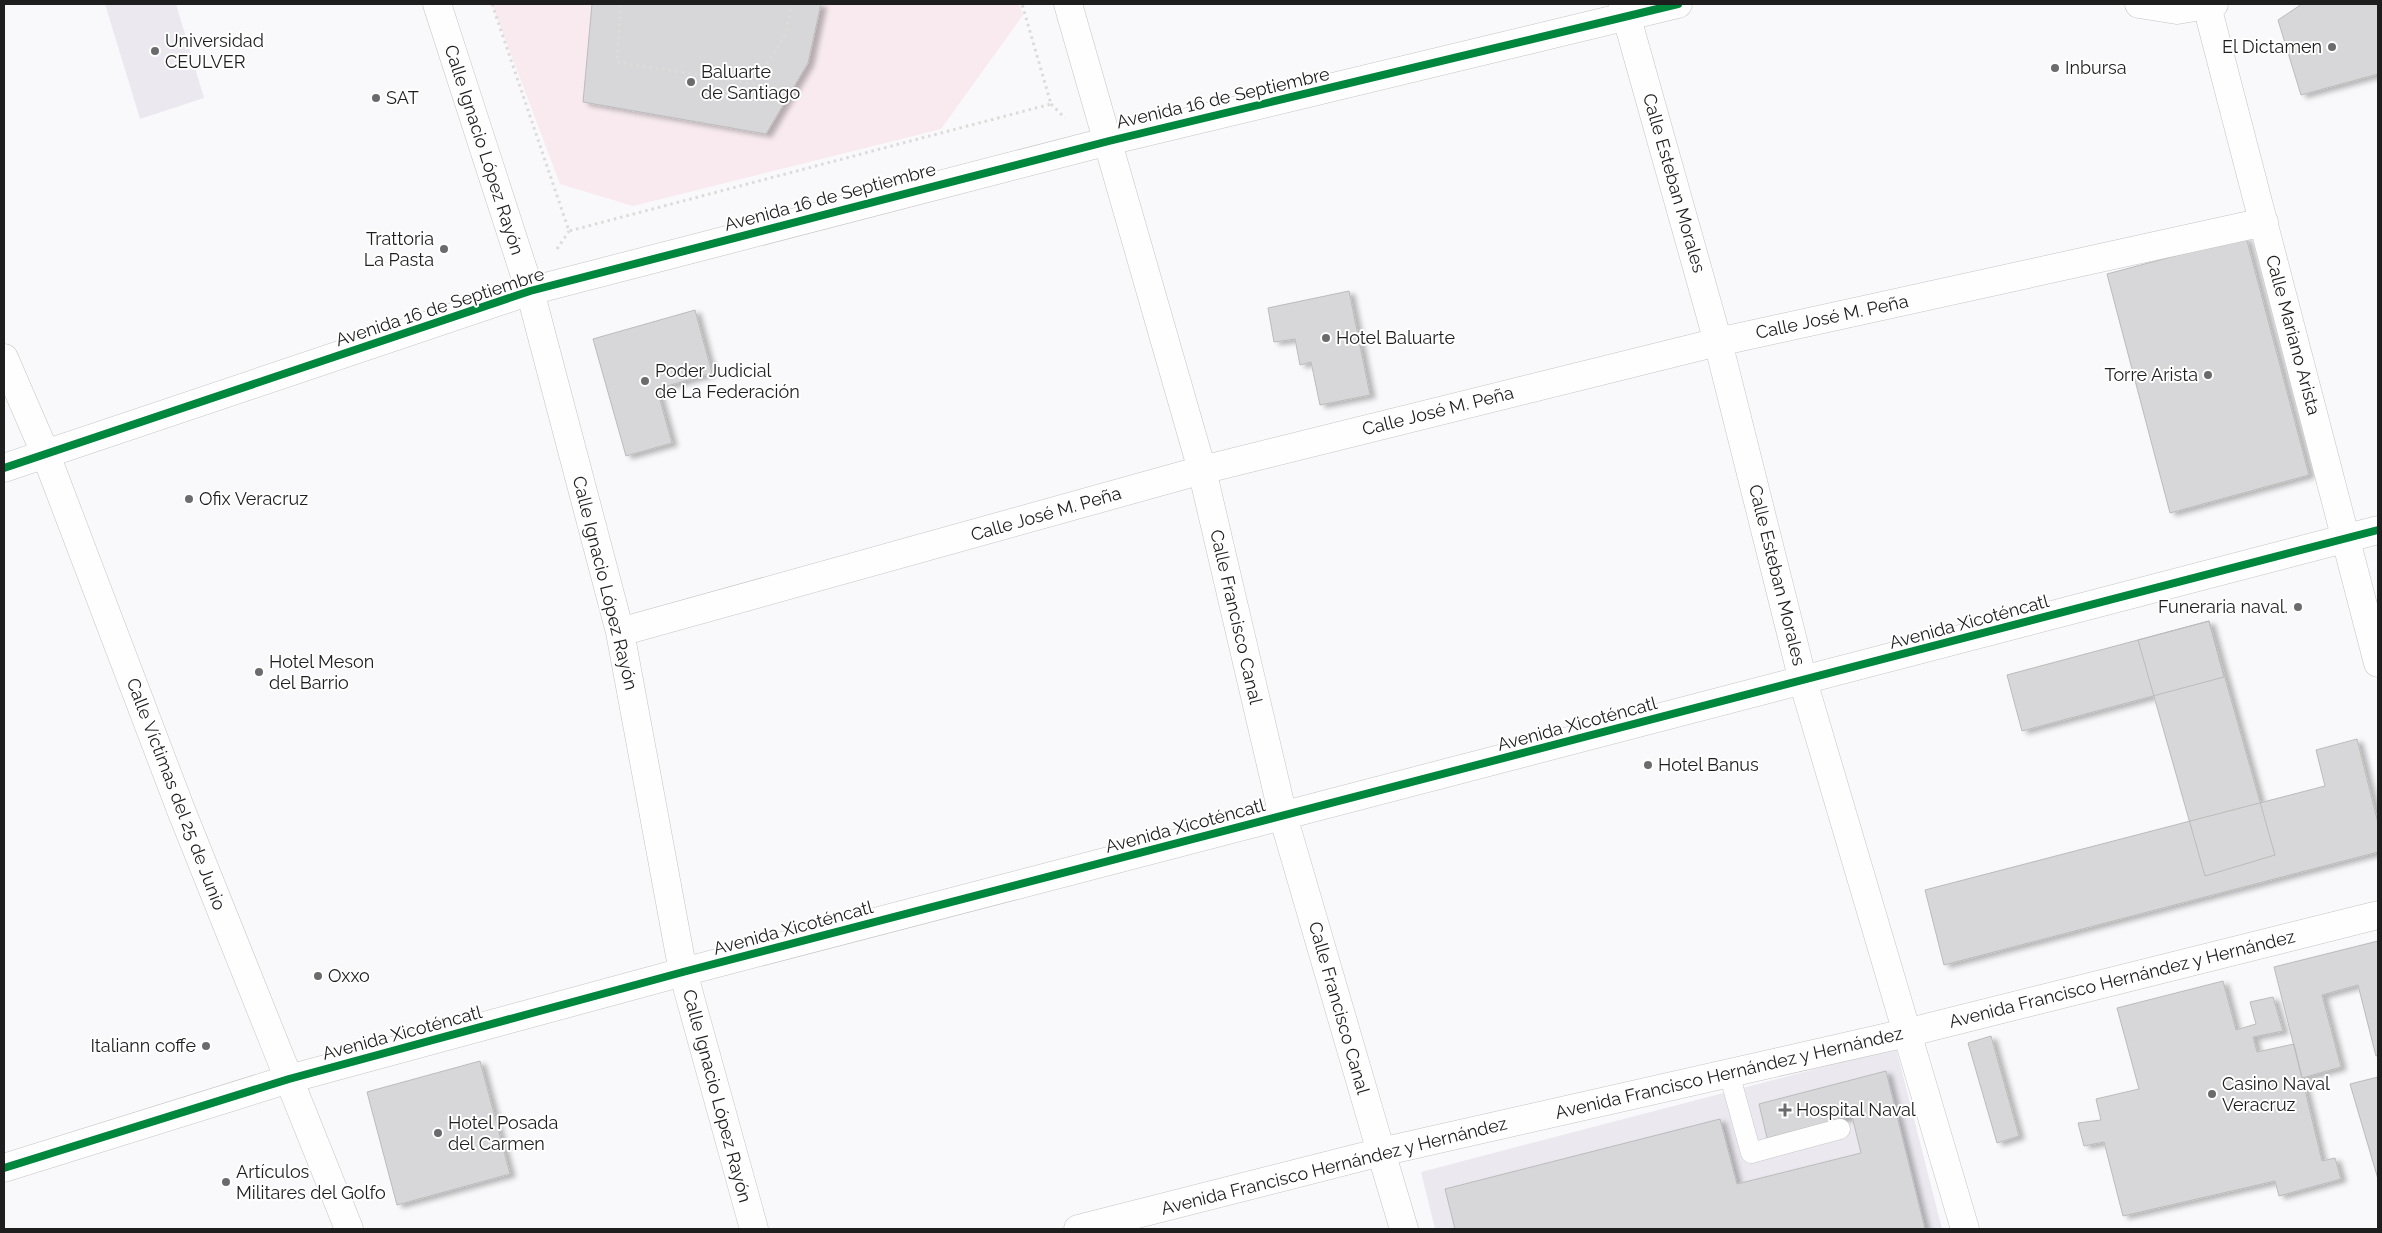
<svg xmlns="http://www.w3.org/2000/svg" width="2382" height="1233" font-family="Raleway,sans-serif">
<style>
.built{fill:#ebe9ef}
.green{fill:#f8eaee}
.building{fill:#d7d7d9;stroke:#bbbbbc;filter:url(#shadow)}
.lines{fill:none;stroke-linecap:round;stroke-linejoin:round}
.lane-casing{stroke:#c5c4c6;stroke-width:21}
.street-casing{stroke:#c5c4c6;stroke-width:29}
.primary-casing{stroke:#c5c4c6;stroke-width:29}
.path{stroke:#dbdbdb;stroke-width:3;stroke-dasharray:2.5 4;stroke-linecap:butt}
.lane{stroke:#fefefe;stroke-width:20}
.street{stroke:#fefefe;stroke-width:28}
.primary{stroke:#fefefe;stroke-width:28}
.cycleway-casing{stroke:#fff;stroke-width:11}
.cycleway{stroke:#00873e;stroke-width:8}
.poi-dot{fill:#6b6a6c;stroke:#fff;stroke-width:2}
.labels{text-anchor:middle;stroke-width:4;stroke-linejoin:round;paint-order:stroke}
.poi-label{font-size:18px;fill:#1e1e1f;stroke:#fff;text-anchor:start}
.street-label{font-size:18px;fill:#1e1e1f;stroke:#fff}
</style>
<defs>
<filter id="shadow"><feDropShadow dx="5.5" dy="3" stdDeviation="2.5" flood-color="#0004"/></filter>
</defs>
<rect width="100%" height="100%" fill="#f9f8fa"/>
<!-- built -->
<path class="built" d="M105 4H176L204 98 140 119Z
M1896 1048 1942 1229H1435L1421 1172Z"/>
<!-- green -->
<path class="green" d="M492 4H592L584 102 766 134 808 63 821 4H1019L1023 15 941 129 633 206 560 184Z"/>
<!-- building -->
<path class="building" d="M592 4H821L808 63 766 134 583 102Z
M2302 4H2378V74L2301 95 2278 20Z
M2246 237 2309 475 2170 513 2107 274Z
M1349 291 1370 395 1320 405 1311 362 1300 365 1295 339 1274 342 1268 308Z
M695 310 712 373 657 389 672 443 626 456 593 339Z
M2209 621 2275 855 2205 876 2138 640Z
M2209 621 2224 677 2022 731 2007 675Z
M2357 739 2378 823V852L1944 965 1925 890 2325 786 2316 750Z
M2378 941V1055L2376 1056 2358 985 2322 995 2341 1067 2302 1078 2274 967Z
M2223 981 2236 1030 2256 1024 2250 1002 2273 997 2283 1031 2253 1037 2257 1052 2294 1044 2322 1161 2335 1158 2341 1179 2279 1196 2275 1181 2123 1216 2104 1142 2084 1146 2078 1123 2101 1120 2096 1099 2139 1089 2117 1008Z
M1991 1036 2019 1136 1997 1143 1968 1043Z
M480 1061 510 1174 397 1205 367 1092Z
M1886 1071 1925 1229H1455L1445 1189 1720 1119 1737 1184 1861 1153 1852 1116 1767 1138 1759 1104Z
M2378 1077V1179L2350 1084Z"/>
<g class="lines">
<defs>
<path id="lane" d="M1729 1073 1751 1153 1840 1129"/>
<path id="street" d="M437 4 530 291 620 632 683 972 754 1229
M2139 4 2177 10 2214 4
M2207 6 2378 663
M4 358 46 455 181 810 349 1229
M4 468 530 291 1109 141 1678 4
M620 632 1202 470 1718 342 2264 222
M4 1168 289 1079 683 972 2378 530
M1404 1229 1381 1152 1906 1033 2378 915"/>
<path id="primary" d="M1068 4 1202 470 1283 816 1381 1152 1078 1229
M1623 4 1718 342 1803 681 1965 1229"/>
</defs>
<!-- lane casing -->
<use href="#lane" class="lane-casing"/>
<!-- street casing -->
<use href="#street" class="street-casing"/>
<!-- primary casing -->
<use href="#primary" class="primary-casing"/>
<!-- path -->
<path class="path" d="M492 4 569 231 1051 104 1022 4
M621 4 617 62 755 84 786 33 792 4
M1051 104 1065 118
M557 249 569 231"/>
<!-- lane -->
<use href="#lane" class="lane"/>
<!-- street -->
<use href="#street" class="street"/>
<!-- primary -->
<use href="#primary" class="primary"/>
<defs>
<path id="cycleway" d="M4 468 530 291 1109 141 1678 4
M4 1168 289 1079 683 972 2378 530"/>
</defs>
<!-- cycleway casing -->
<use href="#cycleway" class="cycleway-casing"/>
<!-- cycleway -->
<use href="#cycleway" class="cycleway"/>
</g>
<!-- markers -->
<g class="poi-dot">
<circle cx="2332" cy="47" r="5"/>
<circle cx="155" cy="51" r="5"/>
<circle cx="2055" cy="68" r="5"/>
<circle cx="691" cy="82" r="5"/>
<circle cx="376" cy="98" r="5"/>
<circle cx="444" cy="249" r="5"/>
<circle cx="1326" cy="338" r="5"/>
<circle cx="2208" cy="375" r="5"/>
<circle cx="645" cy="381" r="5"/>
<circle cx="189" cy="499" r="5"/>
<circle cx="2298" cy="607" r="5"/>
<circle cx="259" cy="672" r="5"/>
<circle cx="1648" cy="765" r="5"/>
<circle cx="318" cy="976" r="5"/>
<circle cx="206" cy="1046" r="5"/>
<circle cx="2212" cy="1094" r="5"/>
<path d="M1782.5 1102.5h5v5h5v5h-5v5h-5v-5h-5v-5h5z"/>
<circle cx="438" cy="1133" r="5"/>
<circle cx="226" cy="1182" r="5"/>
</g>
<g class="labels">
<!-- poi labels -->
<g class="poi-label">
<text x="165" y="47">Universidad<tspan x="165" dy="21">CEULVER</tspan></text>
<text x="2322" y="53" text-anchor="end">El Dictamen</text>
<text x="2065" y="74">Inbursa</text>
<text x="701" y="78">Baluarte<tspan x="701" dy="21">de Santiago</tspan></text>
<text x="386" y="104">SAT</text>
<text x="434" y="245" text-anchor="end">Trattoria<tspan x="434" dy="21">La Pasta</tspan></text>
<text x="1336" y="344">Hotel Baluarte</text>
<text x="655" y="377">Poder Judicial<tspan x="655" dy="21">de La Federación</tspan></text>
<text x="2198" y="381" text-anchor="end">Torre Arista</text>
<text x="199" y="505">Ofix Veracruz</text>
<text x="2288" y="613" text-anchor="end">Funeraria naval.</text>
<text x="269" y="668">Hotel Meson<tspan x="269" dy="21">del Barrio</tspan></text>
<text x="1658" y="771">Hotel Banus</text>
<text x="328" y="982">Oxxo</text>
<text x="196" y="1052" text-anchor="end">Italiann coffe</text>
<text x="2222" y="1090">Casino Naval<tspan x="2222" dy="21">Veracruz</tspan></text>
<text x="1796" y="1116">Hospital Naval</text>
<text x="448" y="1129">Hotel Posada<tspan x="448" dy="21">del Carmen</tspan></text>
<text x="236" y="1178">Artículos<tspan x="236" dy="21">Militares del Golfo</tspan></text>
</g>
<!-- street labels -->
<g class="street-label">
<text transform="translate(1223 98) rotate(-13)" y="6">Avenida 16 de Septiembre</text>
<text transform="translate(484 150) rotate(72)" y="6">Calle Ignacio López Rayón</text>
<text transform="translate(1674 183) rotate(74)" y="6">Calle Esteban Morales</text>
<text transform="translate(830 197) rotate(-15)" y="6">Avenida 16 de Septiembre</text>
<text transform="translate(440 307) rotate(-18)" y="6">Avenida 16 de Septiembre</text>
<text transform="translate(1832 317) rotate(-12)" y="6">Calle José M. Peña</text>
<text transform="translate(2293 335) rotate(75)" y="6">Calle Mariano Arista</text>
<text transform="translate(1438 411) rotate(-14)" y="6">Calle José M. Peña</text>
<text transform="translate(1046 514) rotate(-16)" y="6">Calle José M. Peña</text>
<text transform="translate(1777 575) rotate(76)" y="6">Calle Esteban Morales</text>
<text transform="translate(605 583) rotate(76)" y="6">Calle Ignacio López Rayón</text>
<text transform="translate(1236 617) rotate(77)" y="6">Calle Francisco Canal</text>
<text transform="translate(1969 622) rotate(-15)" y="6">Avenida Xicoténcatl</text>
<text transform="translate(1577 724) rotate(-15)" y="6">Avenida Xicoténcatl</text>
<text transform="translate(176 794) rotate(69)" y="6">Calle Víctimas del 25 de Junio</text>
<text transform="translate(1185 826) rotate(-15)" y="6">Avenida Xicoténcatl</text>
<text transform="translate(793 928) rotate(-15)" y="6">Avenida Xicoténcatl</text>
<text transform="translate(2122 979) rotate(-14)" y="6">Avenida Francisco Hernández y Hernández</text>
<text transform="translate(1339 1008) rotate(74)" y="6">Calle Francisco Canal</text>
<text transform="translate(402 1033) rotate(-15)" y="6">Avenida Xicoténcatl</text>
<text transform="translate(1729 1073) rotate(-13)" y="6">Avenida Francisco Hernández y Hernández</text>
<text transform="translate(717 1096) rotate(75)" y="6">Calle Ignacio López Rayón</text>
<text transform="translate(1334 1166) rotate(-14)" y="6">Avenida Francisco Hernández y Hernández</text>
</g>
</g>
<!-- border -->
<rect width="2382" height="1233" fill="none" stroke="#1e1e1f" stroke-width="10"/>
</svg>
